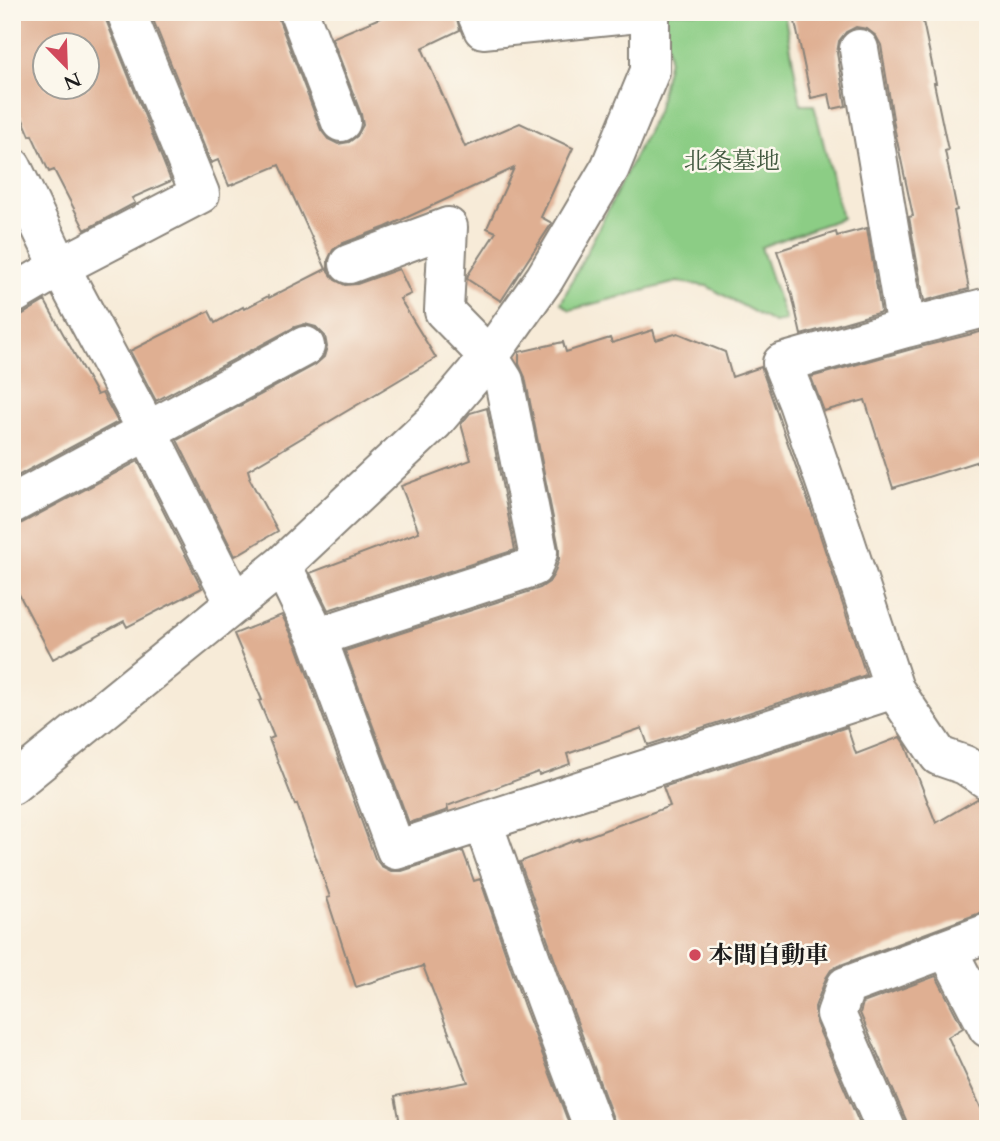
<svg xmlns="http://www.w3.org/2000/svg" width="1000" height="1141" font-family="Cardo,'Noto Serif JP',serif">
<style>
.green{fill:#8ccd85;stroke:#547450;stroke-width:2}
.building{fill:#dfaf92;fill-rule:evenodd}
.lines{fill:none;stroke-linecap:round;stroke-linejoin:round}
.minor-casing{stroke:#8a847a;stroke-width:42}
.minor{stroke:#fff;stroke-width:38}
.poi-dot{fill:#d1495b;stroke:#fbf7ec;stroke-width:2.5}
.labels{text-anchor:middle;stroke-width:5;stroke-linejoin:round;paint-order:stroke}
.park-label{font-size:24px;fill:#435a41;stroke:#fbf7ec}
.poi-label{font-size:24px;font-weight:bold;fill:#1c1c1c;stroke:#fbf7ec;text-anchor:start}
</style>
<rect width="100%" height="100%" fill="#fbf7ec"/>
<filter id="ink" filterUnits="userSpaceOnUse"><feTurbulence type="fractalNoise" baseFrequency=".0143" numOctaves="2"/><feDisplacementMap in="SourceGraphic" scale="14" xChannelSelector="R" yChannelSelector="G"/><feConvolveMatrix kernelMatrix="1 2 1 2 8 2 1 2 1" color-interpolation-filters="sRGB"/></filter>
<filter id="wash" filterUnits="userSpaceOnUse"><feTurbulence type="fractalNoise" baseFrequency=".00686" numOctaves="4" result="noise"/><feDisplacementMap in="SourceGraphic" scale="28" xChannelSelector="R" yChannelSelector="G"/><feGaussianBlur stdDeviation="1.57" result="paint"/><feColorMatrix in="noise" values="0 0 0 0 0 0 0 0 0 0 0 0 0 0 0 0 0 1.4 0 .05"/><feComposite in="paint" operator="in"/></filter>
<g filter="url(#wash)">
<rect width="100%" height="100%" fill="#f7ebd8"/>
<!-- green -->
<path class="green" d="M664 12H784L801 105H814L842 218 761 247 786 321 774 323 707 286 677 282 570 310 561 303 657 112 669 59Z"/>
<g id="blocks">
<!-- building -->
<path class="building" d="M12 12H105L106 20 171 181 132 198 135 203 85 230 54 170 49 172 32 135 30 136 12 94ZM46 46H88V88H46Z
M150 12H278L279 20 321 130 328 139 338 144 349 142 357 136 363 125 361 114 332 38 394 12H455L460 30 422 48 465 147 520 123 573 148 541 217 552 223 501 301 467 279 468 275 496 232 487 228 514 168 386 227 341 244 333 250 328 260V271L335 280 345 285 357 284 399 269 411 294 400 299 436 358 248 470 250 477 249 478 278 531 235 556 177 440 315 365 324 357 327 347 325 336 316 327 305 324 295 327 156 401 130 351 209 311 215 323 243 307 244 309 268 296 269 298 326 269 279 165 229 186 218 160 211 163Z
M793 12H921L936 83H934L948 150 945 151 957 210 954 211 969 289 924 301 909 217 913 216 895 131 881 45 876 36 867 29 856 27 846 32 839 41 837 53 846 106 832 109 829 94 811 98Z
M867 228 881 312 801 335 792 295 777 251 836 232 837 236Z
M45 301 97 395 102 393 118 422 12 479V317L23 314Z
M653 330 656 340 678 333 725 352 732 377 761 367 819 532 866 675 648 745 642 728 567 754 570 764 539 775 538 772 447 806 448 810 409 823 345 651 540 588 549 582 554 574 559 559V548L525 377 519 364V352L563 342 566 352 610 338 612 343Z
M988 330V458L893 488 865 400 824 411 811 377 912 349Z
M487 408 515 550 328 610 310 573 419 532 401 486 471 460 461 424 470 413Z
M138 461 202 588 127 627 124 621 53 659 12 581V526L22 523Z
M282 615 297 646 375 858 381 866 391 871H402L463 851 474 881 480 879 524 1006 571 1129H401L395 1096 468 1082 423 966 356 987 327 898 330 897 297 804 295 805 269 739 274 737 259 701 262 700 234 634Z
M847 727 856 754 900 737 906 746 936 823 977 799 988 802V912L980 913 838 966 831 970 826 978 815 1007 816 1023 862 1129H615L614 1121 566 992 520 862 578 839V840L670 806 663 787Z
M936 976 963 1028 948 1037 988 1123V1129H907L906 1120 860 1013 863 1003Z"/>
</g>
</g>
<g filter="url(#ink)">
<use href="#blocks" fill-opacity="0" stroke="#8a847a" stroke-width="2"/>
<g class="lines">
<defs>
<path id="minor" d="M299 12 341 122
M476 12 483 29 648 12
M859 49 906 328
M12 167 60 267 147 430 235 604
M12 295 60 267 200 194 126 12
M988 307 906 328 782 363 798 403 840 525 894 689 939 756 965 765 988 780
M12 504 305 346
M282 565 317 637 396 850 894 689
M317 637 533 567 538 552 504 381 489 357 444 311 448 227 349 264
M12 785 282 565 434 422 489 357 545 278 610 168 650 71V12
M483 823 545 999 594 1129
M947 949 988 1028
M886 1129 836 1014 846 986 988 933"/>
</defs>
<!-- minor casing -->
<use href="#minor" class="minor-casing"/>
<!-- minor -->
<use href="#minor" class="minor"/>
</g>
</g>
<!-- markers -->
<circle class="poi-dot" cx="695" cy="955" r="7"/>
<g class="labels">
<!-- park labels -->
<g class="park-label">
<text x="732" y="169">北条墓地</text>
</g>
<!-- poi labels -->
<g class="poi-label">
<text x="709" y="963">本間自動車</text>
</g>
</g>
<!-- margin -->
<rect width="1000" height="1141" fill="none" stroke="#fbf7ec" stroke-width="42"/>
<!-- north arrow -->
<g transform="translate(66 66) rotate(157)"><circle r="33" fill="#fbf7ec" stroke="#a29f99" stroke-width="2"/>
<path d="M0-5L12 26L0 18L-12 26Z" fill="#d1495b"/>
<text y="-10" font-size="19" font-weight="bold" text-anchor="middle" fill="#1c1c1c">N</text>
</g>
</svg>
